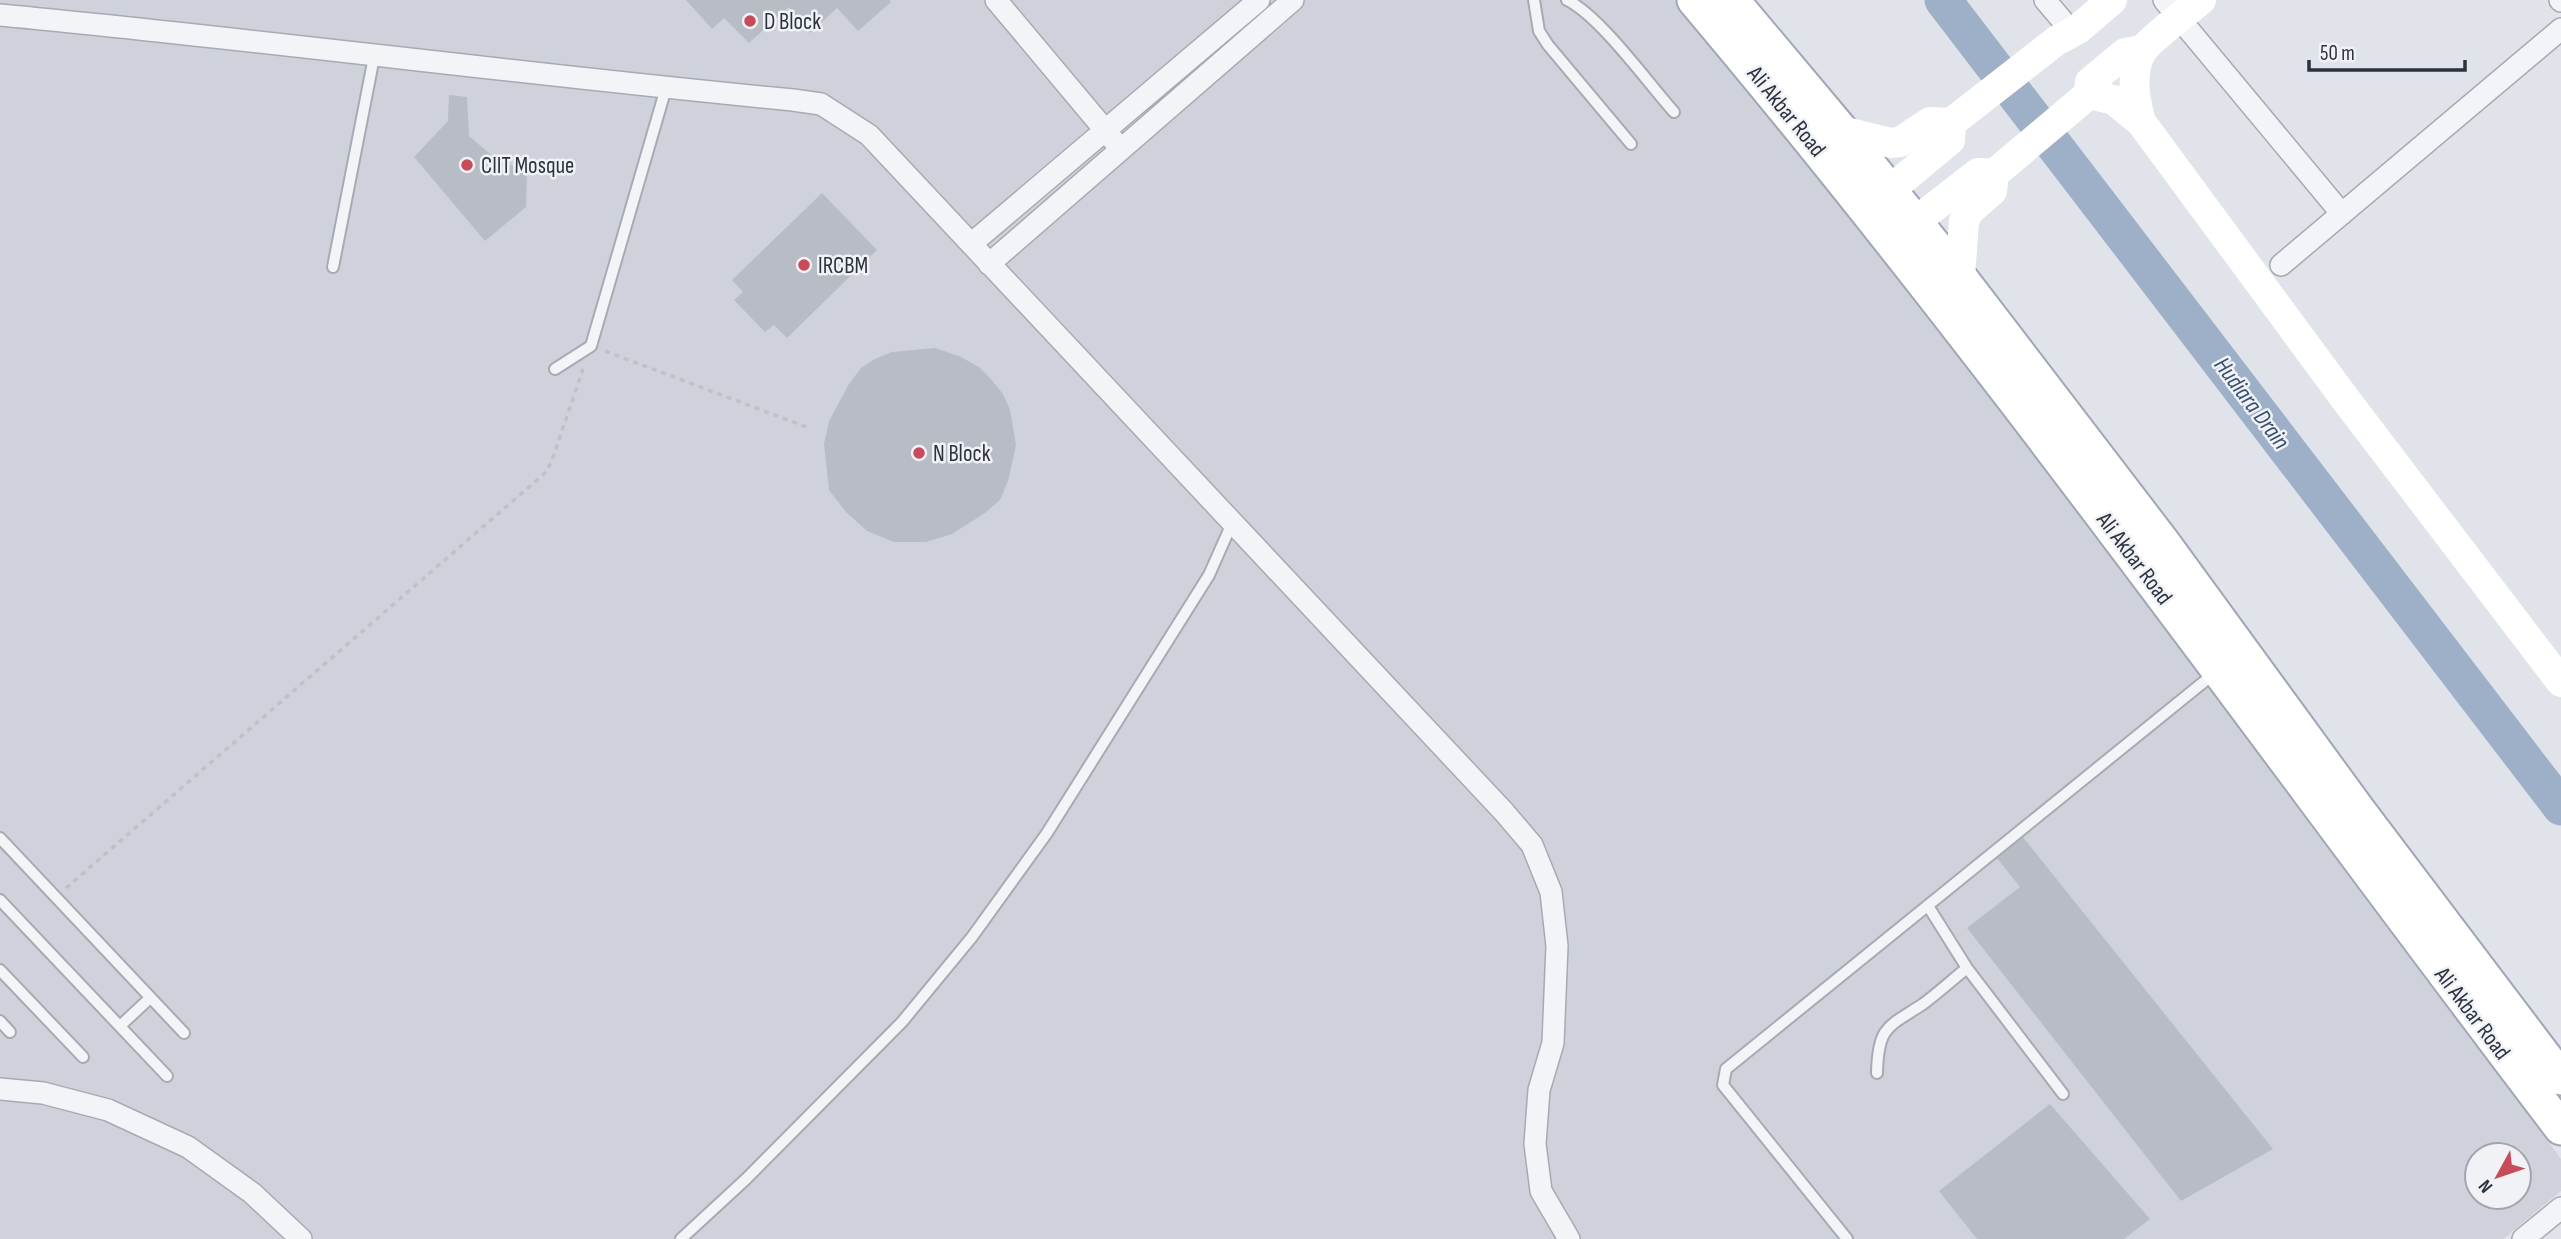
<svg xmlns="http://www.w3.org/2000/svg" width="2561" height="1239" font-family="'Sofia Sans Condensed',sans-serif">
<style>
.built{fill:#cfd2da;fill-rule:evenodd}
.lines{fill:none;stroke-linecap:round;stroke-linejoin:round}
.river{stroke:#9db0c7;stroke-width:37}
.building{fill:#b8bcc5}
.lane-casing{stroke:#a6aab3;stroke-width:14}
.street-casing{stroke:#a6aab3;stroke-width:24}
.primary-casing{stroke:#a0a7b4;stroke-width:37}
.path{stroke:#bfc1c7;stroke-width:3.5;stroke-dasharray:5 5;stroke-linecap:butt}
.lane{stroke:#f3f4f7;stroke-width:10}
.street{stroke:#f3f4f7;stroke-width:21}
.secondary{stroke:#fff;stroke-width:30}
.primary{stroke:#fff;stroke-width:33}
.poi-dot{fill:#c84b5a;stroke:#f0f2f6;stroke-width:2.5}
.labels{text-anchor:middle;stroke-width:5;stroke-linejoin:round;paint-order:stroke}
.poi-label{font-size:23px;fill:#2a313f;stroke:#f0f2f6;text-anchor:start}
.street-label{font-size:23px;fill:#2a313f;stroke:#f0f2f6}
.water-label{font-size:24px;font-style:italic;fill:#364e72;stroke:#f0f2f6}
</style>
<rect width="100%" height="100%" fill="#e0e3e9"/>
<!-- built -->
<path class="built" d="M0 0H1674L1834 195 2247 733 2561 1159V1191L2503 1239H0ZM2477 1155H2519V1197H2477Z"/>
<g class="lines">
<!-- river -->
<path class="river" d="M1943 0 2561 807"/>
</g>
<!-- building -->
<path class="building" d="M686 0H889L891 2 858 31 837 8 810 33 789 7 749 43 724 18 712 29Z
M449 95 467 97 469 136 497 160 527 171 526 207 485 241 414 157 448 121Z
M822 193 877 250 787 338 774 325 765 332 734 300 743 292 732 280Z
M935 348 959 356 979 367 990 378 1003 394 1010 410 1016 445 1008 481 1000 500 985 513 952 534 926 542H894L867 531 846 512 829 490 824 444 829 421 849 384 861 368 875 359 892 352Z
M2022 836 2273 1149 2181 1201 1967 928 2020 887 1997 858Z
M2050 1104 2150 1219 2124 1239H1977L1939 1191Z"/>
<g class="lines">
<defs>
<path id="lane" d="M1534 0 1539 31 1548 45 1631 144
M1567 0C1600 16 1648 83 1674 112
M333 267 374 57
M555 369 591 346 666 88
M0 838 184 1033
M0 900 167 1076
M1928 906 1967 968 2063 1094
M0 970 83 1057
M0 1021 10 1032
M120 1026 150 998
M1877 1073C1878 1026 1888 1027 1923 1004 1938 993 1952 980 1967 968
M681 1239 746 1179 902 1022 972 937 1047 833 1209 575 1233 521
M1847 1239 1723 1085 1726 1069 2216 672"/>
<path id="street" d="M996 0 1115 142
M2045 0 2073 33
M2164 0 2342 214
M2560 0 2561 1
M0 15C265 40 528 75 793 100L821 104 869 135 1504 812 1532 845 1551 892 1557 946 1553 1043 1539 1090 1535 1144 1541 1191 1569 1239
M971 244 1259 0
M989 264 1293 0
M2281 265 2561 29
M0 1089 43 1093 108 1110 188 1147 252 1193 301 1239
M2523 1239 2561 1208"/>
<path id="primary" d="M1694 0C2000 363 2274 751 2561 1128
M1732 0 1842 131 1960 277 2162 541 2359 811 2561 1078"/>
</defs>
<!-- lane casing -->
<use href="#lane" class="lane-casing"/>
<!-- street casing -->
<use href="#street" class="street-casing"/>
<!-- primary casing -->
<use href="#primary" class="primary-casing"/>
<!-- path -->
<path class="path" d="M605 351 809 428
M66 888 544 474 551 463 583 369"/>
<!-- lane -->
<use href="#lane" class="lane"/>
<!-- street -->
<use href="#street" class="street"/>
<!-- secondary -->
<path class="secondary" d="M2089 94 2090 82 2125 53 2142 50
M2141 122C2135 101 2130 71 2142 51 2149 40 2189 10 2201 0
M1842 131 1891 143 1900 142 1930 122 1951 123 2056 41 2078 29 2112 0
M1872 205 1950 140 1951 123
M1897 236 1978 173 1994 174 2089 94 2114 100 2141 122 2346 400 2561 682
M1960 277 1964 221 1969 211 1992 191 1994 174"/>
<!-- primary -->
<use href="#primary" class="primary"/>
</g>
<!-- markers -->
<g class="poi-dot">
<circle cx="750" cy="21" r="7"/>
<circle cx="467" cy="165" r="7"/>
<circle cx="804" cy="265" r="7"/>
<circle cx="919" cy="453" r="7"/>
</g>
<g class="labels">
<!-- poi labels -->
<g class="poi-label">
<text x="764" y="29">D Block</text>
<text x="481" y="173">CIIT Mosque</text>
<text x="818" y="273">IRCBM</text>
<text x="933" y="461">N Block</text>
</g>
<!-- street labels -->
<g class="street-label">
<text transform="translate(1787 111) rotate(51)" y="8">Ali Akbar Road</text>
<text transform="translate(2135 558) rotate(53)" y="8">Ali Akbar Road</text>
<text transform="translate(2473 1013) rotate(53)" y="8">Ali Akbar Road</text>
</g>
<!-- water labels -->
<g class="water-label">
<text transform="translate(2252 403) rotate(53)" y="8">Hudiara Drain</text>
</g>
</g>
<!-- north arrow -->
<g transform="translate(2498 1176) rotate(230)"><circle r="33" fill="#f0f2f6" stroke="#a1a5ad" stroke-width="2"/>
<path d="M0-5L12 26L0 18L-12 26Z" fill="#c84b5a"/>
<text y="-10" font-size="19" font-weight="bold" text-anchor="middle" fill="#2a313f">N</text>
</g>
<!-- scale -->
<path d="M2309 60v10h156v-10" fill="none" stroke="#2a313f" stroke-width="3.5"/>
<text x="2320" y="60" font-size="21" fill="#2a313f" stroke="#f0f2f6" stroke-width="5" paint-order="stroke">50 m</text>
</svg>
